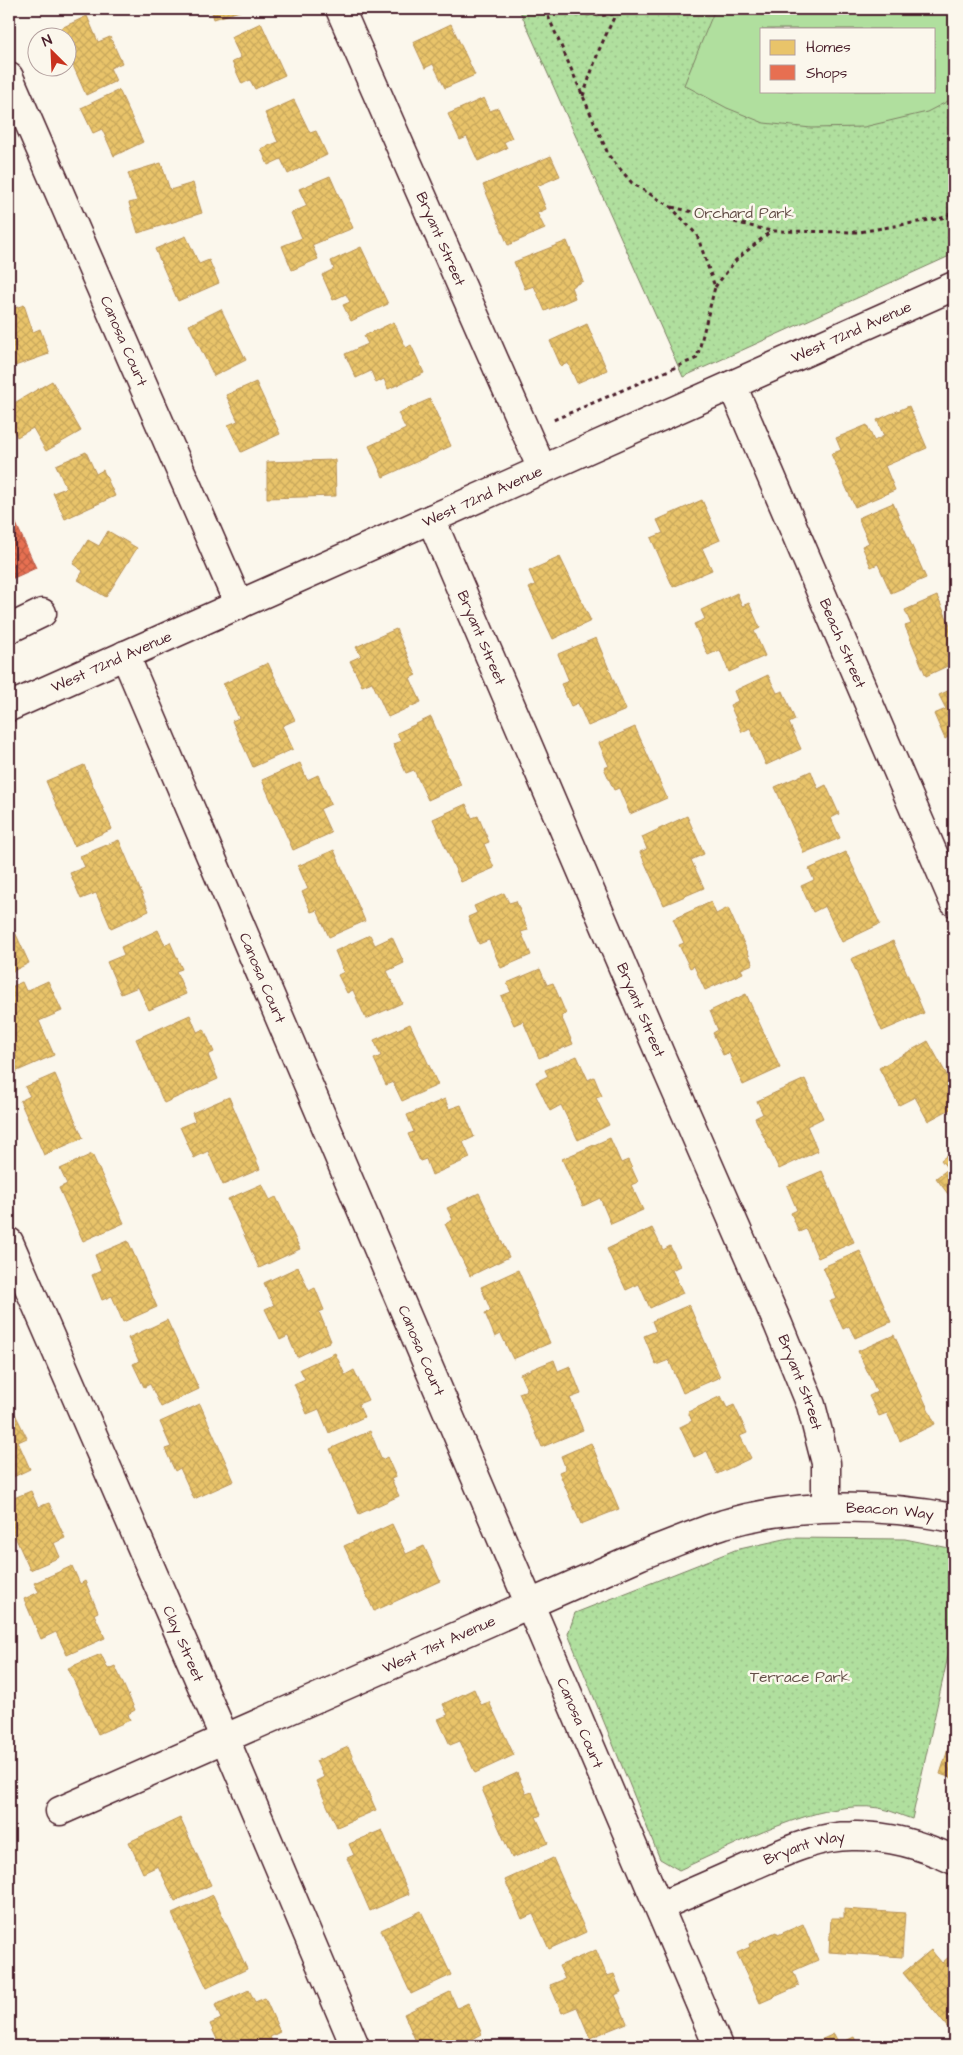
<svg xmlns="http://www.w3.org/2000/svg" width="963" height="2055" font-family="'Architects Daughter',sans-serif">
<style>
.park{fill:url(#park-dots);stroke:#7d7f64;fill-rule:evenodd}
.garden{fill:#b0df9e;stroke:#7d7f64;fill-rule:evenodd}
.homes{fill:url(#homes-cross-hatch);stroke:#b99257}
.shops{fill:url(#shops-cross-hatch);stroke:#b85746}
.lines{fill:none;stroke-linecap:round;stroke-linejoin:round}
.minor-casing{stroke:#4a1f2b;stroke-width:31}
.major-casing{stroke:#4a1f2b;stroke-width:31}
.path{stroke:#4a1f2b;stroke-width:3;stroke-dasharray:4 4;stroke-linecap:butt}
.minor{stroke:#fbf7ec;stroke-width:28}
.major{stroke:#fbf7ec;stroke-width:28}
.labels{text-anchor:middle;stroke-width:5;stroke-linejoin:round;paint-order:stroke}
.park-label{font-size:15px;fill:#644f48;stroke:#fbf7ec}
.street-label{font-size:15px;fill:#4a1f2b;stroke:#fbf7ec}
</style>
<defs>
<pattern id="park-dots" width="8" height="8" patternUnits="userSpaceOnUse" patternTransform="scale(1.25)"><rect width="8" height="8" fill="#b0df9e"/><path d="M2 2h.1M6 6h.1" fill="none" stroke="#99bf88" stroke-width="1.8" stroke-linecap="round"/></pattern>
<pattern id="homes-cross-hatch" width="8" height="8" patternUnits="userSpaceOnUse" patternTransform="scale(1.25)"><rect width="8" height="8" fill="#e9c46a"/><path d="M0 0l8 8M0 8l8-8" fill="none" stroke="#c9a85c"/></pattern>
<pattern id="shops-cross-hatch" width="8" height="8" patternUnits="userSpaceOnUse" patternTransform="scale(1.25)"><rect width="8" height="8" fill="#e76f51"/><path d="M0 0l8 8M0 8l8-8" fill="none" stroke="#bd5b43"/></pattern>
</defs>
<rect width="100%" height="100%" fill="#fbf7ec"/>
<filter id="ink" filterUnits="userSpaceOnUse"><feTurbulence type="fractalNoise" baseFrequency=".02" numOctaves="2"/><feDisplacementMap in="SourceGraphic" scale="10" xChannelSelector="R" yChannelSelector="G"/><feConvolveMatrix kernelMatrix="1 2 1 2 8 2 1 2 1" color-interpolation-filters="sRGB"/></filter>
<g filter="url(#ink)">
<!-- park -->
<path class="park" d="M519 9H954V254L683 377ZM762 29H934V91H762Z
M789 1538 905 1539 954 1549V1629L912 1819C902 1816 890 1810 879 1808 820 1798 733 1846 679 1870L660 1859 568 1634 575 1613 735 1550Z"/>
<!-- garden -->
<path class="garden" d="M715 9H954V98L927 112 864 127 811 128 764 123 727 108 684 85ZM762 29H934V91H762Z"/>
<!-- homes -->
<path class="homes" d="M211 9H246L214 19Z
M87 16 98 42 110 37 122 63 110 68 116 81 86 95 68 54V38H60L57 30Z
M261 23 285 75 255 89 250 80 242 84 232 62 241 58 231 37Z
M451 24 475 75 445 88 433 64 425 68 413 42Z
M119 90 143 142 114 156 102 129 93 133 81 108Z
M484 98 490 111 498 108 512 138 504 142 507 148 478 161 467 137 460 140 448 114Z
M294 100 310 133 316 131 327 155 288 174 281 159 268 165 261 149 278 142 265 113Z
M551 156 560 176 537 186 546 209 537 213 545 229 508 245 483 185Z
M161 163 170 190 193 183 202 213 138 233 129 203 137 201 128 173Z
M330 176 353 228 312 245 318 259 292 270 282 246 302 238 291 213 307 206 299 189Z
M186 236 199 264 209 260 219 283 178 301 155 249Z
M567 241 583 281 571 287 575 298 545 311 534 286 525 289 514 262Z
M361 247 388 304 351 321 343 305 350 302 346 294 333 300 322 275 334 269 331 261Z
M24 305 33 332 40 329 49 354 12 367 9 359V310Z
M221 309 246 360 214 376 189 325Z
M394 322 406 348 411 345 424 373 388 389 384 379 376 383 371 371 356 378 345 354 368 344 364 336Z
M587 324 607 370 577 383 568 363 561 366 550 341Z
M52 381 81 431 46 451 33 428 17 437 9 422V406Z
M256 382 280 434 241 452 228 425 238 421 226 395Z
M430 399 451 446 383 477 369 446 406 429 398 413Z
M909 406 927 448 885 466 895 490 855 507 831 454 841 450 836 438 867 425 874 441 884 436 877 420Z
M86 452 96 474 103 470 115 496 65 519 53 493 66 488 56 465Z
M335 460 336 496 267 498V462Z
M702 500 720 540 702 548 712 570 673 587 651 538 663 533 657 520Z
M893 503 926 578 891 593 878 564 871 567 862 546 869 543 858 518Z
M108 531 137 548 106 597 78 580 83 571 73 564 88 540 99 546Z
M560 557 591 621 553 639 529 588 535 585 529 571Z
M737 593 742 606 749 603 760 628 754 631 765 656 729 672 720 650 708 655 694 624 705 619 701 610Z
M937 596 954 634V663L926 676 905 626 911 624 905 610Z
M396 629 416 675 410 678 421 702 388 717 372 682 362 686 350 661 361 656 356 647Z
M596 638 626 710 588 726 578 703 571 706 561 684 569 681 558 654Z
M268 663 295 720 282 726 293 749 253 767 232 721 239 718 223 684Z
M768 675 777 693 783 691 795 720 789 723 801 749 766 765 750 728 742 732 730 705 738 701 734 691Z
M954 688V746L950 736 945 739 934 714 946 709 939 695Z
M431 717 461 785 428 800 414 770 406 773 393 744 401 741 397 733Z
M635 727 667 798 630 814 619 788 614 790 604 768 609 766 599 743Z
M300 763 307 780 318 775 331 804 320 809 331 833 293 850 262 780Z
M84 765 112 829 74 846 46 781Z
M811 771 818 789 826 785 839 814 831 818 840 838 804 853 775 787Z
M466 804 472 818 478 816 489 842 484 844 494 868 461 882 433 819Z
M687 816 704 854 691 860 704 888 664 905 640 852 647 849 642 837Z
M119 840 149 911 111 928 96 893 81 899 70 873 85 867 80 856Z
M334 850 365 921 329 937 317 910 311 912 302 892 308 889 298 866Z
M846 852 880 924 842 942 825 906 813 912 801 886 814 880 809 869Z
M504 893 509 903 516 901 528 930 521 932 531 955 501 968 489 940 479 944 468 917 477 913 474 906Z
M711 902 716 914 728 908 753 964 741 969 743 973 705 990 694 966 690 968 679 945 684 943 673 919Z
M9 919 29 963 9 973Z
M158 930 165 945 170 942 182 969 176 971 186 994 149 1010 138 987 121 994 107 962 124 955 121 947Z
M370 935 375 945 392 937 404 963 387 971 402 1003 366 1019 353 990 347 993 338 975 344 972 335 951Z
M893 941 924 1013 882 1031 851 959Z
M540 969 547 985 553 983 566 1014 561 1016 573 1044 539 1058 523 1021 514 1025 501 996 511 992 507 983Z
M48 981 62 1011 39 1021 54 1055 15 1072 9 1057V988L22 982 26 991Z
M746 994 780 1068 743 1085 729 1053 723 1055 713 1033 718 1030 710 1011Z
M190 1015 197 1032 204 1029 214 1052 208 1055 218 1079 164 1103 136 1039Z
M410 1024 438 1085 402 1101 393 1082 386 1085 374 1059 381 1056 374 1040Z
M928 1041 954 1088V1107L928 1121 915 1097 899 1105 879 1068Z
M577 1056 588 1080 594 1077 602 1096 596 1098 609 1125 578 1140 561 1105 550 1111 536 1082 548 1076 545 1070Z
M55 1074 83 1138 44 1155 20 1101 30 1096 25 1087Z
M805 1079 823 1118 807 1126 818 1151 779 1169 755 1118 763 1114 757 1101Z
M229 1097 260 1169 223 1185 208 1151 194 1158 180 1127 195 1121 192 1113Z
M445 1099 449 1109 461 1105 474 1137 463 1142 470 1158 432 1175 426 1159 420 1161 408 1134 414 1132 407 1115Z
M610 1138 621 1163 628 1160 638 1182 631 1185 643 1210 611 1224 600 1198 583 1206 562 1159Z
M954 1150V1202L936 1178 948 1169 941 1160Z
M92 1154 124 1223 83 1241 59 1188 67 1184 60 1169Z
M822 1171 854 1242 818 1258 806 1229 799 1232 791 1213 797 1210 787 1186Z
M262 1184 270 1200 276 1197 300 1249 259 1268 228 1199Z
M479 1193 509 1257 470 1276 445 1224 453 1220 447 1208Z
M652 1228 663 1250 670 1246 680 1266 672 1270 683 1293 650 1308 639 1284 626 1290 607 1249Z
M128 1241 157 1307 123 1322 112 1296 102 1300 92 1275 101 1271 95 1255Z
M860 1251 891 1322 855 1338 849 1326 843 1329 830 1301 837 1299 823 1267Z
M298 1267 309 1291 315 1288 324 1310 319 1312 331 1341 297 1357 288 1336 280 1340 265 1309 274 1305 264 1283Z
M518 1270 550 1343 513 1359 501 1334 495 1337 485 1313 491 1311 481 1287Z
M689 1305 720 1377 683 1393 669 1360 656 1365 644 1336 656 1331 652 1321Z
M167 1320 199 1389 161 1407 150 1384 144 1387 133 1364 139 1361 128 1338Z
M894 1335 935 1424 900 1441 887 1413 879 1416 869 1396 877 1392 858 1351Z
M335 1353 345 1375 354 1370 368 1400 358 1404 364 1417 329 1433 319 1409 307 1414 294 1384 305 1379 300 1369Z
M554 1360 558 1371 570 1366 581 1394 570 1398 583 1430 542 1447 519 1393 527 1390 520 1374Z
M721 1396 727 1408 734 1405 747 1433 740 1436 751 1458 717 1474 707 1451 694 1457 680 1427 692 1421 688 1412Z
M200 1404 234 1481 194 1499 180 1468 175 1471 165 1449 171 1447 160 1422Z
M15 1414 27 1438 18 1442 30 1469 9 1479V1417Z
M370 1431 382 1460 387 1457 396 1477 391 1479 399 1496 359 1514 330 1449Z
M591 1443 619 1509 581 1524 559 1472 566 1469 561 1456Z
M31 1491 38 1507 49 1503 65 1538 54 1543 60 1557 30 1570 12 1530 9 1531V1500Z
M392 1524 406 1554 424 1546 440 1581 374 1611 344 1546Z
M72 1566 80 1584 85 1581 98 1612 94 1614 105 1638 67 1655 56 1632 41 1639 24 1599 39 1592 34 1583Z
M101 1654 108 1669 115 1666 135 1710 128 1714 130 1720 98 1734 68 1668Z
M474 1689 481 1705 489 1702 514 1755 475 1773 460 1741 450 1745 438 1719 448 1715 443 1704Z
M951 1740 954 1741V1779L940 1774Z
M348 1747 376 1810 337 1827 316 1781 324 1777 316 1761Z
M517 1773 526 1794 532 1792 541 1815 536 1817 548 1843 512 1858 482 1789Z
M180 1818 211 1885 175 1901 158 1866 143 1873 129 1842Z
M382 1830 409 1894 370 1911 347 1858 354 1855 349 1844Z
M553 1858 586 1932 549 1949 533 1914 522 1919 505 1880Z
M213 1895 247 1969 207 1988 172 1914Z
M844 1909 905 1913 902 1957 829 1952 831 1918H844Z
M421 1911 451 1975 411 1994 381 1930Z
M803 1924 818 1960 793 1971 799 1986 760 2003 737 1953 750 1947 749 1944 776 1932 778 1935Z
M596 1950 607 1976 614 1974 621 1992 615 1995 627 2023 590 2038 577 2007 562 2013 550 1985 565 1979 559 1966Z
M931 1950 942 1963 950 1956 954 1962V2023L948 2028 903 1973Z
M249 1990 255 2002 265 1998 280 2032 270 2037 274 2046H233L232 2043 220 2046 210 2024 221 2019 215 2005Z
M450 1992 457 2008 468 2003 482 2034 471 2040 474 2046H418L404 2014Z
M834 2034 839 2044 854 2037 858 2046H807Z"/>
<!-- shops -->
<path class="shops" d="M14 519 36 568 9 580V521Z"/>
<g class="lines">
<defs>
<g id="minor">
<path id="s1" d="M340 9 542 469"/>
<path id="s2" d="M9 77 239 605"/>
<path id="s3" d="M732 385 954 902"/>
<path id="s4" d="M431 519 663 1061 778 1324 811 1405 826 1463V1507"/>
<path d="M9 629 42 613"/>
<path id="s5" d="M125 655 718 2046"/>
<path id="s6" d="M9 1242 225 1739 355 2046"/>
<path id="s7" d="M60 1811 641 1555C669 1545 696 1533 724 1524 799 1502 878 1504 954 1518"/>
<path id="s8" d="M660 1906C689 1894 718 1881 747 1868 780 1854 815 1836 852 1836 888 1835 922 1845 954 1860"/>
</g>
<g id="major">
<path id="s9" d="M9 707 954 286"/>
</g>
</defs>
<!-- minor casing -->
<use href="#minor" class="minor-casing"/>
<!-- major casing -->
<use href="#major" class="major-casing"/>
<!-- path -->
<path class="path" d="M545 9 609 156 632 183 671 207 697 235 715 287 697 358 551 421
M571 9C588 15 606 20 622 9
M583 96 599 50 616 13
M672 207 771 231 859 232 942 218 954 212
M715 287 736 260 771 231"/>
<!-- minor -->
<use href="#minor" class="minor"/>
<!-- major -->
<use href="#major" class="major"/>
</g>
</g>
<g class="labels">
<!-- park labels -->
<g class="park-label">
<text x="744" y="218">Orchard Park</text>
<text x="800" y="1682">Terrace Park</text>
</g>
<!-- street labels -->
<g class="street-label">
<text dy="5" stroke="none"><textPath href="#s1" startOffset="251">Bryant Street</textPath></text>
<text dy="5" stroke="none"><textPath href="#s9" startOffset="922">West 72nd Avenue</textPath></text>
<text dy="5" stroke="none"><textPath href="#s2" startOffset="288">Canosa Court</textPath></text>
<text dy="5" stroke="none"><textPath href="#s9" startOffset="518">West 72nd Avenue</textPath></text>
<text dy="5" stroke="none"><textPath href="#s4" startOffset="129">Bryant Street</textPath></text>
<text dy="5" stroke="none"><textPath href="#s3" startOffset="281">Beach Street</textPath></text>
<text dy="5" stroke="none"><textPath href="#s9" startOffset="112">West 72nd Avenue</textPath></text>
<text dy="5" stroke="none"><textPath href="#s5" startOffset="351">Canosa Court</textPath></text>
<text dy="5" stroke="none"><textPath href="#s4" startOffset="534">Bryant Street</textPath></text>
<text dy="5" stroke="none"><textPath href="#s5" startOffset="756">Canosa Court</textPath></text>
<text dy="5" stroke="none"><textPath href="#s4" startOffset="939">Bryant Street</textPath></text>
<text dy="5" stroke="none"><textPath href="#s7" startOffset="891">Beacon Way</textPath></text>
<text dy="5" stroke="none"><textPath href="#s6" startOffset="438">Clay Street</textPath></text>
<text dy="5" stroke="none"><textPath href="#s7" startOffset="414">West 71st Avenue</textPath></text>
<text dy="5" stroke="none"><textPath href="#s5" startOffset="1161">Canosa Court</textPath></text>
<text dy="5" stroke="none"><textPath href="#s8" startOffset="156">Bryant Way</textPath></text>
</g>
</g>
<!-- margin -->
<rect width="963" height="2055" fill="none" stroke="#fbf7ec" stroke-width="30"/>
<rect x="15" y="15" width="933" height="2025" fill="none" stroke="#4a1f2b" stroke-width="2" filter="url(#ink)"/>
<!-- legend -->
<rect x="760" y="28" width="175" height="65" fill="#fbf7ec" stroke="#b4a19f"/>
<rect x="770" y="40" width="25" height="15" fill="#e9c46a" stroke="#b4a19f"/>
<text x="806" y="52" font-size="15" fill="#4a1f2b">Homes</text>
<rect x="770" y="65" width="25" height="15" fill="#e76f51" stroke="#b4a19f"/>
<text x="806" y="78" font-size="15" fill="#4a1f2b">Shops</text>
<!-- north arrow -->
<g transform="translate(52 52) rotate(336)"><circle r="24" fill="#fbf7ec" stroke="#b4a19f"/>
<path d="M0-4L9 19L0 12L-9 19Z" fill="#c8321e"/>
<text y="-8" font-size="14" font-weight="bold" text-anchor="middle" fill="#4a1f2b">N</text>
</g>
</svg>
